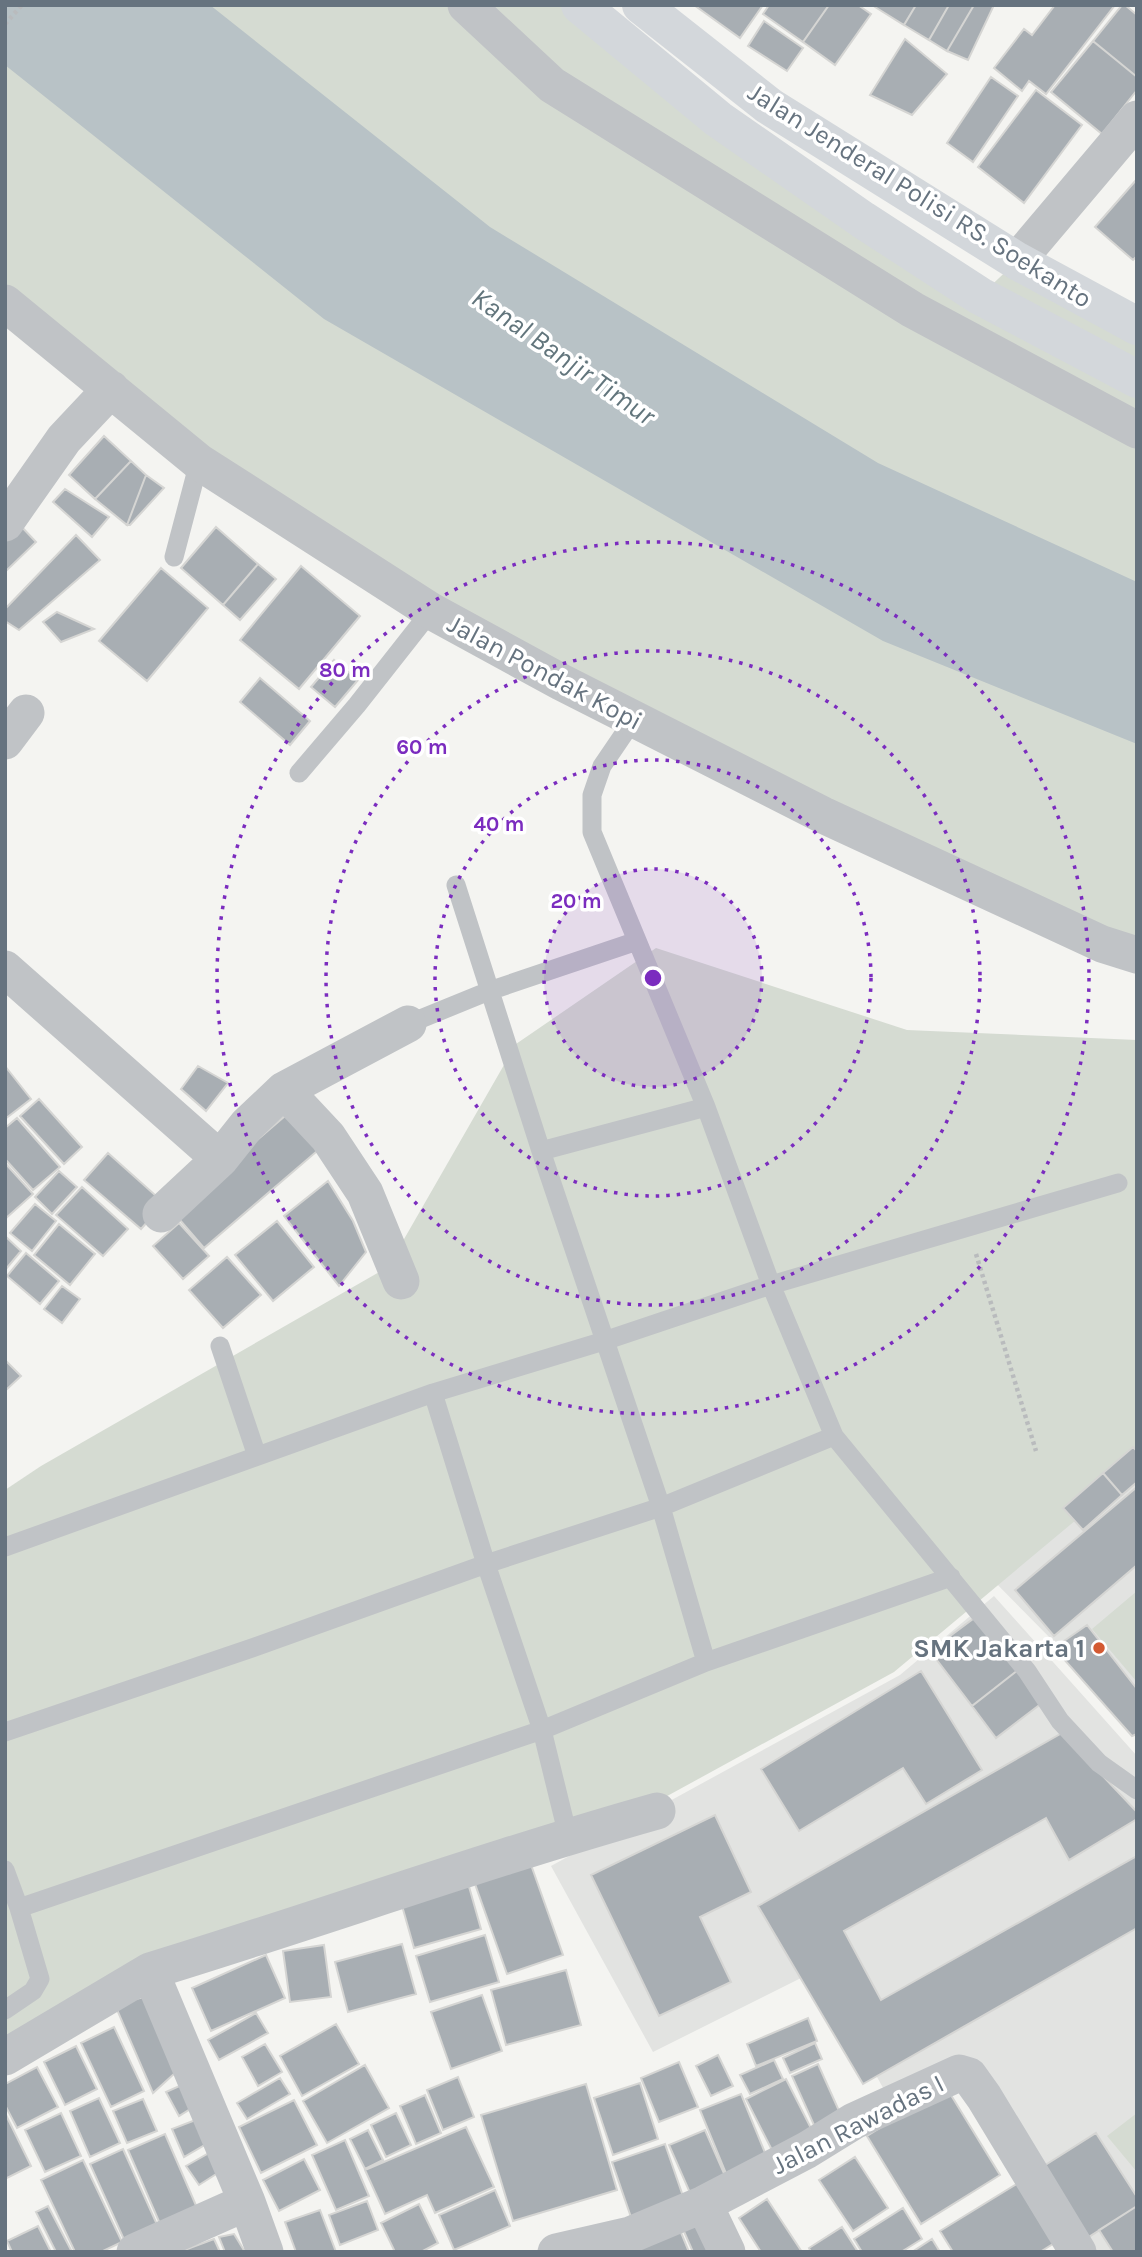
<svg xmlns="http://www.w3.org/2000/svg" width="1142" height="2257" font-family="Karla,sans-serif">
<style>
.built{fill:#e2e3e1}
.green{fill:#d5dbd2}
.water{fill:#b8c2c6}
.building{fill:#a8aeb3;stroke:#d5d5d3;stroke-width:2}
.lines{fill:none;stroke-linecap:round;stroke-linejoin:round}
.path{stroke:#b9bbbd;stroke-width:4.5;stroke-dasharray:3.5 3.5;stroke-linecap:butt}
.lane{stroke:#c0c3c6;stroke-width:19}
.street{stroke:#c0c3c6;stroke-width:37}
.primary{stroke:#d3d7db;stroke-width:38}
.ring{fill:none;stroke:#7b2cbf;stroke-width:3.5;stroke-dasharray:3.5 7}
.poi-dot{fill:#d35a32;stroke:#fff;stroke-width:2.5}
.labels{text-anchor:middle;stroke-width:7;stroke-linejoin:round;paint-order:stroke}
.street-label{font-size:26px;fill:#66737f;stroke:#fff}
.poi-label{font-size:26px;font-weight:bold;fill:#66737f;stroke:#fff;text-anchor:end}
.water-label{font-size:28px;font-style:italic;fill:#62757c;stroke:#fff}
.centre{fill:#7b2cbf;stroke:#fff;stroke-width:3.5}
.ring-label{font-size:21px;text-anchor:middle;font-weight:bold;fill:#7b2cbf;stroke:#fff;stroke-width:7;stroke-linejoin:round;paint-order:stroke}
</style>
<rect width="100%" height="100%" fill="#f4f4f1"/>
<!-- built -->
<path class="built" d="M1137 1438V1726L984 1571Z
M994 1596 1137 1756V2252H1083L971 2066 891 2102 817 1970 653 2052 551 1866 900 1675Z"/>
<!-- green -->
<path class="green" d="M5 5H580L980 296 1017 261 1137 326V955L431 611 5 303Z
M656 948 907 1030 1137 1040V1469L894 1672 605 1830 162 1951 5 2057V1490L41 1466 388 1267 516 1044Z
M1137 1591V1682L1092 1629Z
M1137 2113V2172L1107 2136Z"/>
<!-- water -->
<path class="water" d="M5 5H210L490 227 878 463 1137 582V744L883 641 324 319 5 65Z"/>
<!-- building -->
<path class="building" d="M694 5H763L740 38Z
M769 5H829L803 42 763 14Z
M829 5H858L871 14 835 65 803 42Z
M876 5H916L904 25 875 7Z
M916 5H949L929 40 904 25Z
M949 5H974L947 51 929 40Z
M974 5H994L968 60 947 51Z
M1055 5H1115L1046 94 1029 81 1022 91 994 68 1024 29 1032 35Z
M1122 5H1125L1137 15V77L1093 41Z
M764 21 803 48 787 71 748 46Z
M905 39 947 74 912 115 870 95Z
M1093 41 1137 77V90L1102 134 1051 92Z
M991 77 1018 96 973 162 947 143Z
M1036 90 1082 125 1024 203 978 167Z
M1137 179V256L1133 260 1095 227Z
M104 436 131 461 95 499 69 475Z
M131 461 146 475 127 525 95 499Z
M146 475 164 488 130 525H127Z
M65 489 109 517 92 537 53 502Z
M18 523 36 542 5 572V535Z
M216 527 258 564 223 605 181 568Z
M76 535 100 560 19 630 5 621V609Z
M258 564 276 579 240 620 223 605Z
M301 566 360 616 299 689 240 640Z
M161 568 208 608 147 681 99 641Z
M57 612 94 629 61 642 43 622Z
M334 660 358 680 335 707 311 687Z
M260 678 310 721 290 745 240 702Z
M5 1066 31 1099 5 1119Z
M198 1066 228 1083 206 1111 181 1089Z
M39 1099 82 1147 64 1164 20 1116Z
M292 1110 323 1146 204 1248 173 1212Z
M17 1118 60 1167 33 1190 5 1159V1128Z
M108 1153 164 1203 141 1229 84 1180Z
M5 1163 33 1194 5 1219Z
M59 1171 77 1187 52 1214 35 1197Z
M328 1181 353 1221 366 1252 339 1286 284 1216Z
M82 1187 128 1229 103 1256 56 1215Z
M35 1204 56 1221 32 1251 10 1233Z
M277 1221 314 1267 273 1301 235 1255Z
M179 1223 209 1256 183 1279 153 1246Z
M59 1224 95 1254 70 1285 34 1255Z
M5 1236 21 1251 6 1269 5 1268Z
M26 1253 59 1281 40 1304 7 1276Z
M227 1257 261 1295 223 1328 189 1290Z
M62 1286 80 1299 62 1323 44 1309Z
M5 1360 21 1376 5 1391Z
M1133 1447 1137 1451V1482L1122 1495 1103 1473Z
M1103 1473 1122 1495 1083 1530 1063 1508Z
M1137 1487V1565L1054 1636 1015 1590Z
M977 1616 1018 1670 972 1706 930 1651Z
M1087 1625 1137 1689V1734L1132 1736 1054 1648Z
M1018 1670 1042 1703 996 1738 972 1706Z
M921 1671 982 1770 926 1804 903 1768 799 1831 761 1769Z
M1062 1733 1137 1812V1819L1069 1860 1046 1818 844 1931 881 2000 1137 1856V1928L863 2084 758 1906Z
M715 1815 751 1892 700 1917 731 1982 659 2016 591 1875Z
M530 1862 563 1955 507 1974 474 1881Z
M466 1876 481 1929 414 1948 399 1895Z
M485 1935 499 1982 430 2002 416 1956Z
M402 1944 416 1994 348 2012 335 1962Z
M324 1945 331 1997 290 2002 283 1951Z
M266 1955 285 1998 211 2031 192 1988Z
M566 1970 581 2025 506 2045 491 1990Z
M482 1995 502 2051 451 2069 431 2012Z
M147 1996 175 2073 153 2093 115 2005Z
M256 2013 268 2033 219 2060 208 2040Z
M808 2018 817 2041 756 2066 747 2044Z
M336 2024 359 2064 302 2096 280 2056Z
M114 2027 144 2091 111 2107 81 2043Z
M815 2043 822 2059 790 2073 783 2058Z
M265 2044 282 2072 258 2086 242 2057Z
M76 2046 97 2089 65 2105 44 2062Z
M718 2055 733 2086 711 2096 696 2066Z
M774 2060 783 2079 750 2094 740 2075Z
M679 2062 698 2107 659 2122 641 2078Z
M818 2064 844 2122 818 2134 792 2076Z
M365 2065 389 2108 327 2143 303 2101Z
M37 2067 58 2107 17 2128 5 2105V2084Z
M458 2077 474 2117 443 2130 427 2090Z
M280 2078 290 2094 247 2119 237 2103Z
M786 2079 818 2142 778 2162 746 2099Z
M186 2083 195 2106 179 2116 166 2092Z
M640 2083 658 2139 613 2155 594 2098Z
M586 2084 617 2190 513 2221 481 2115Z
M946 2087 1000 2175 921 2224 867 2136Z
M741 2094 770 2165 729 2181 700 2110Z
M425 2095 441 2133 416 2144 400 2106Z
M99 2098 120 2143 90 2157 70 2111Z
M143 2099 157 2131 127 2143 113 2111Z
M294 2100 317 2145 261 2173 239 2127Z
M5 2113 31 2166 5 2179Z
M61 2113 81 2156 45 2172 25 2130Z
M396 2113 411 2145 386 2157 371 2125Z
M198 2119 208 2143 184 2157 172 2129Z
M466 2127 494 2187 435 2213 427 2195 385 2214 365 2170Z
M368 2130 383 2160 365 2169 350 2139Z
M705 2130 730 2187 694 2202 669 2145Z
M1096 2133 1137 2197V2206L1084 2240 1039 2169Z
M165 2134 201 2217 164 2233 128 2150Z
M345 2140 369 2196 336 2210 312 2155Z
M665 2144 686 2205 633 2223 612 2162Z
M123 2149 159 2229 126 2244 90 2164Z
M209 2153 224 2169 199 2185 186 2166Z
M855 2157 888 2208 853 2231 819 2180Z
M304 2159 320 2190 279 2211 263 2180Z
M83 2160 122 2242 101 2252H75L41 2180Z
M1028 2177 1064 2237 1040 2252H953L940 2231Z
M495 2190 510 2226 454 2250 439 2215Z
M767 2199 802 2252H761L739 2218Z
M367 2201 378 2230 340 2245 329 2215Z
M419 2204 438 2243 421 2252H395L381 2223Z
M48 2206 72 2252H56L36 2212Z
M1137 2206V2252H1113L1099 2230Z
M903 2208 922 2239 901 2252H862L854 2239Z
M320 2210 336 2252H296L285 2222Z
M706 2217 722 2252H693L682 2227Z
M38 2226 51 2252H12L7 2241Z
M842 2227 858 2252H811L809 2248Z
M680 2230 689 2252H641L638 2246Z
M234 2234 245 2252H225L219 2237Z
M214 2239 220 2252H179Z
M932 2239 940 2252H912Z"/>
<g class="lines">
<!-- path -->
<path class="path" d="M5 24 22 5
M976 1254 1036 1451"/>
<!-- lane -->
<path class="lane" d="M174 557 199 462
M634 719 602 766 592 795V832L706 1107 771 1285 834 1436 1027 1671 1060 1721 1099 1763 1137 1790
M299 773 357 705 431 611
M456 885 541 1151 661 1507 706 1662
M408 1024 489 991 637 941
M541 1151 706 1107
M220 1346 257 1456
M433 1393 486 1564 542 1730 568 1836
M5 1547 433 1393 604 1341 771 1285 1118 1183
M5 1732 252 1648 486 1564 661 1507 834 1436
M5 1870 19 1908 40 1979 33 1991 5 2010
M19 1908 542 1730 706 1662 951 1577"/>
<!-- street -->
<path class="street" d="M466 5 552 85 913 310 1137 430
M1017 261 1137 119
M5 303 199 462 431 611 561 682 823 815 1102 944 1137 955
M5 523 64 439 111 389
M5 741 26 713
M5 969 220 1159 247 1125 284 1090 408 1024
M284 1090 328 1137 365 1193 401 1281
M161 1214 220 1159
M150 1971C320 1919 487 1859 657 1811
M5 2057 150 1971 247 2202
M704 2204 727 2252
M135 2252 247 2202 265 2252
M556 2252 630 2235 704 2204 807 2150 854 2121 959 2073 969 2076 984 2097 1078 2252"/>
<!-- primary -->
<path class="primary" d="M580 5 718 119 863 220 980 296 1137 379
M641 5 769 106 1017 261 1137 326"/>
</g>
<!-- distance rings -->
<circle cx="653" cy="978" r="109" fill="#7b2cbf" fill-opacity=".12"/>
<g class="ring">
<circle cx="653" cy="978" r="109"/>
<circle cx="653" cy="978" r="218"/>
<circle cx="653" cy="978" r="327"/>
<circle cx="653" cy="978" r="436"/>
</g>
<!-- markers -->
<circle class="poi-dot" cx="1099" cy="1648" r="7"/>
<g class="labels">
<!-- street labels -->
<g class="street-label">
<text transform="translate(920 195) rotate(32)" y="9">Jalan Jenderal Polisi RS. Soekanto</text>
<text transform="translate(545 672) rotate(28)" y="9">Jalan Pondak Kopi</text>
<text transform="translate(858 2124) rotate(-27)" y="9">Jalan Rawadas I</text>
</g>
<!-- poi labels -->
<g class="poi-label">
<text x="1085" y="1657">SMK Jakarta 1</text>
</g>
<!-- water labels -->
<g class="water-label">
<text transform="translate(564 356) rotate(35)" y="10">Kanal Banjir Timur</text>
</g>
</g>
<circle cx="653" cy="978" r="10" class="centre"/>
<g class="ring-label">
<text x="345" y="677">80 m</text>
<text x="422" y="754">60 m</text>
<text x="499" y="831">40 m</text>
<text x="576" y="908">20 m</text>
</g>
<!-- border -->
<rect width="1142" height="2257" fill="none" stroke="#66737f" stroke-width="14"/>
</svg>
